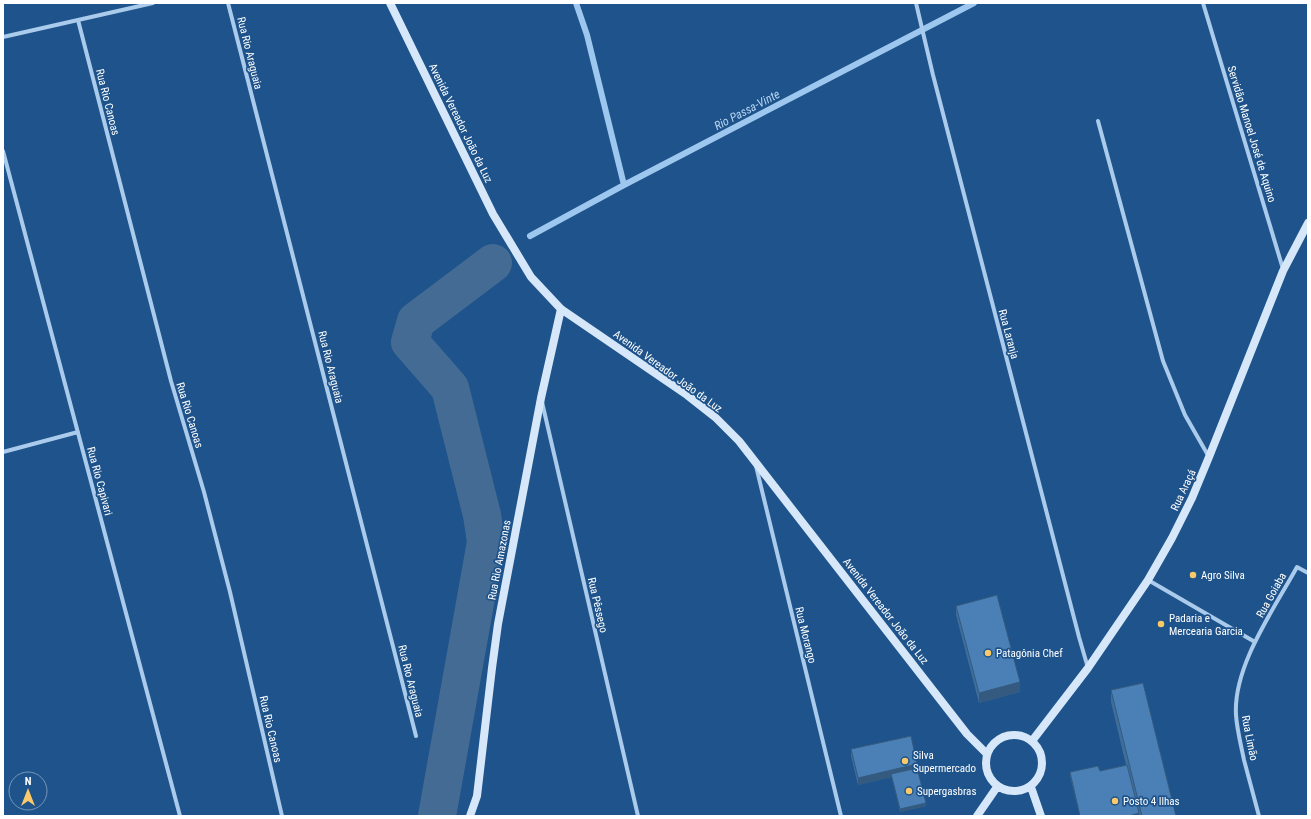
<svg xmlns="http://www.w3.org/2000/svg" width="1311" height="819" font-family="'Roboto Condensed',sans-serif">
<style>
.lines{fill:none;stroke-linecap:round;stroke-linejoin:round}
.stream{stroke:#9dc7ee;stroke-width:6}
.river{stroke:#446b93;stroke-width:38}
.street{stroke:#aacbec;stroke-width:4}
.secondary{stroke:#d6e7f9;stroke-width:8}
.wall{fill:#406e9c}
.shaded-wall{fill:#345a7f}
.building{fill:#4a80b5;stroke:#345a7f}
.poi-dot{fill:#fbc968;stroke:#1e538b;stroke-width:1.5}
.labels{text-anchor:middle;stroke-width:3.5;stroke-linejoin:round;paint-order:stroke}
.street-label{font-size:11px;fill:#fff;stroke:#1e538b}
.poi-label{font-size:11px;fill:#fff;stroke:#1e538b;text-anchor:start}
.water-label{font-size:12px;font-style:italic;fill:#b5d5f3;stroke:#1e538b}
</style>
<rect width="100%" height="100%" fill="#1e538b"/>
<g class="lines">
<!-- stream -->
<path class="stream" d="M576 3 587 35 624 185
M530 236 624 185 974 3"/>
<!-- river -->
<path class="river" d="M437 816 486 542 482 515 450 388 410 342 416 321 493 263"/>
<!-- street -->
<path class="street" d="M228 3 416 736
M916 3 933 75 1079 637 1088 668
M1203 3 1283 269
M78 20 171 381 204 492 230 592 282 816
M3 37 153 3
M1098 121 1163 361 1185 415 1209 457
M3 151 180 816
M542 402 638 816
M3 452 78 432
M756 466 841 816
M1148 580 1255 642
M1259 816C1254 797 1249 778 1244 760 1241 745 1237 730 1236 715 1233 666 1274 609 1297 567L1308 573"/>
<!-- secondary -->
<path class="secondary" d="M390 3 493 214 531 277 561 309 687 395 715 417 739 441 967 734 987 754
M986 763a28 28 0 1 1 56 0a28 28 0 1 1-56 0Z
M1032 741 1088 668 1148 580 1172 538 1192 498 1209 457 1283 271 1308 223
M1031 787 1041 816
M470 816 477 796 492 668 498 624 541 398 561 309
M977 816 997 787"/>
</g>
<!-- wall -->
<path class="wall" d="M956 606 1020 692 979 703 956 615Z
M1111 690 1176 816H1080L1070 776V772L1100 771 1126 765 1111 702Z
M851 749 917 768 926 806 900 812 892 777 858 785 851 756Z"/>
<!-- shaded-wall -->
<path class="shaded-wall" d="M1020 682V692L979 703V693Z
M917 764V771L891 774 892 777 858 785V778Z
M926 803V806L900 812V809Z
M1139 813V816H1129Z"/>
<!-- building -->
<path class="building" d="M997 595 1020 682 979 693 956 606Z
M1143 683 1176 816H1142L1111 690Z
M911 736 917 764 858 778 851 749Z
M1127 765 1139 813 1129 816H1080L1070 772 1098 766 1100 771Z
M917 768 926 803 900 809 891 774Z"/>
<!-- markers -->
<g class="poi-dot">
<circle cx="1193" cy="575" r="4"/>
<circle cx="1161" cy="624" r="4"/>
<circle cx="988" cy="653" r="4"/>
<circle cx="905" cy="761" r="4"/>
<circle cx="909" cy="791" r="4"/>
<circle cx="1115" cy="801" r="4"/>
</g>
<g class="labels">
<!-- street labels -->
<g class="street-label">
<text transform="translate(250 53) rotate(76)" y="4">Rua Rio Araguaia</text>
<text transform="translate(108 102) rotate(76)" y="4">Rua Rio Canoas</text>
<text transform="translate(461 123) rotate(64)" y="4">Avenida Vereador João da Luz</text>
<text transform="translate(1252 134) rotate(73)" y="4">Servidão Manoel José de Aquino</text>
<text transform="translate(1009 334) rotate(75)" y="4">Rua Laranja</text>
<text transform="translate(331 367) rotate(76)" y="4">Rua Rio Araguaia</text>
<text transform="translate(668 371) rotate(36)" y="4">Avenida Vereador João da Luz</text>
<text transform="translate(190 415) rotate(73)" y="4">Rua Rio Canoas</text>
<text transform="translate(100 481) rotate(75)" y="4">Rua Rio Capivari</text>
<text transform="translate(1183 490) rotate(-65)" y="4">Rua Araçá</text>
<text transform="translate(499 560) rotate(-79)" y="4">Rua Rio Amazonas</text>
<text transform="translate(1271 595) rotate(-61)" y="4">Rua Goiaba</text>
<text transform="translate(598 605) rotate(77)" y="4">Rua Pêssego</text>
<text transform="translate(886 611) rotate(52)" y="4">Avenida Vereador João da Luz</text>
<text transform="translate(806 635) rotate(76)" y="4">Rua Morango</text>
<text transform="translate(411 681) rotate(76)" y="4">Rua Rio Araguaia</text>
<text transform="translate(271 729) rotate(77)" y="4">Rua Rio Canoas</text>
<text transform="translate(1250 738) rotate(79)" y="4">Rua Limão</text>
</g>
<!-- poi labels -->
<g class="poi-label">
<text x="1201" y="579">Agro Silva</text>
<text x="1169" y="622">Padaria e<tspan x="1169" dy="13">Mercearia Garcia</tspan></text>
<text x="996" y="657">Patagônia Chef</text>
<text x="913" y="759">Silva<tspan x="913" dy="13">Supermercado</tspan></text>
<text x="917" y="795">Supergasbras</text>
<text x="1123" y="805">Posto 4 Ilhas</text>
</g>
<!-- water labels -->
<g class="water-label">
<text transform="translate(747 110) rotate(-28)" y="4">Rio Passa-Vinte</text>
</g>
</g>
<!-- border -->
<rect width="1311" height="819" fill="none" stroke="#ffffff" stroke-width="8"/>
<!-- north arrow -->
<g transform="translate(28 791)"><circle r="19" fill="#1e538b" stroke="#7898b9"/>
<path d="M0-3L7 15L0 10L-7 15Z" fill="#fbc968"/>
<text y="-6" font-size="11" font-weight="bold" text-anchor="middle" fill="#ffffff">N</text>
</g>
</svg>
